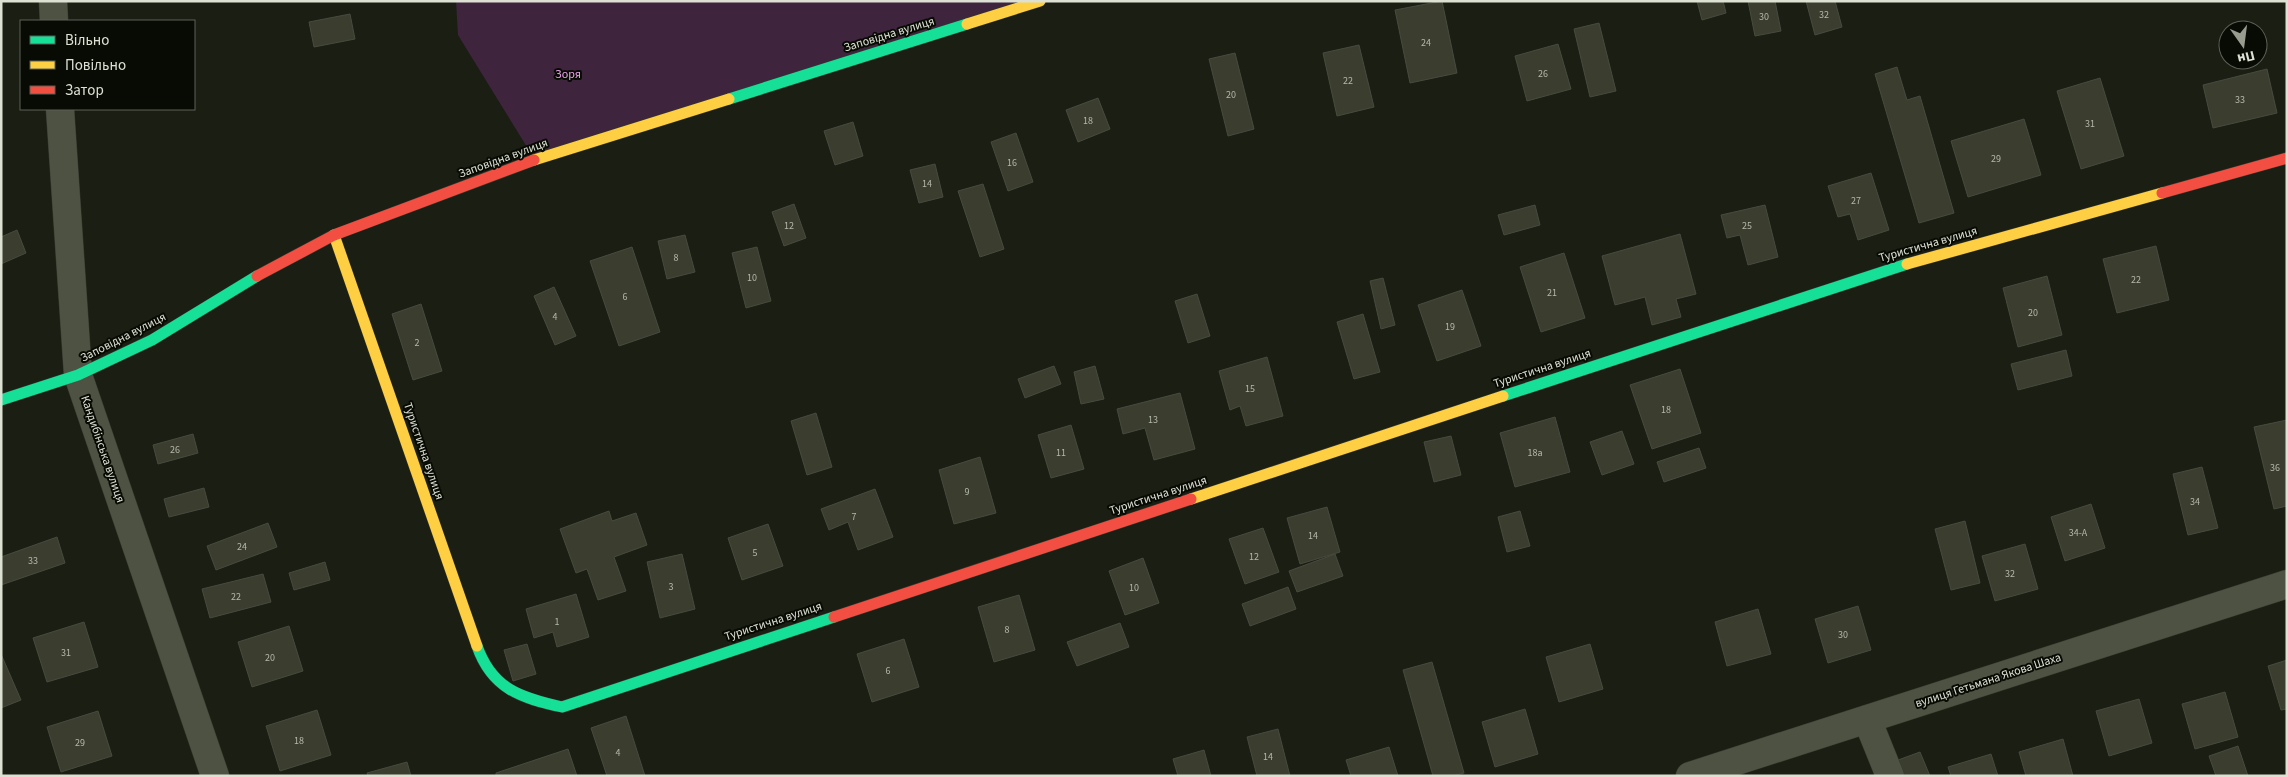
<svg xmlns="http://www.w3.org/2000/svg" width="2288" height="777" font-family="'Source Sans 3',sans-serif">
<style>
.green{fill:#3f243e}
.building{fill:#3b3e2f;stroke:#474a40}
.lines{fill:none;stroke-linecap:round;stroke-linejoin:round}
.street-casing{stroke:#35382f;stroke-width:29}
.fast-casing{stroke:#35382f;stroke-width:12}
.slow-casing{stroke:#35382f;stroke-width:12}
.jam-casing{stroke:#35382f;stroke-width:12}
.street{stroke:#4e5243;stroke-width:28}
.fast{stroke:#16e098;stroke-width:11}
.slow{stroke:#ffcf43;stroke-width:11}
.jam{stroke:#f24e42;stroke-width:11}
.labels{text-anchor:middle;stroke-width:4;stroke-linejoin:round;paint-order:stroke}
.number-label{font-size:10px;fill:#b4b8ab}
.street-label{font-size:12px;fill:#dde1d4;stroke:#080b04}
.park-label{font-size:12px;fill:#eba2ea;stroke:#080b04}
</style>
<rect width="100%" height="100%" fill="#1b1e13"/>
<!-- green -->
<path class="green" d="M456 1H1040L535 160 458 35Z"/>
<!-- building -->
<path class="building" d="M1442 1 1457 73 1410 83 1395 10Z
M1697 1H1723L1726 13 1702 20Z
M1748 1H1775L1781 31 1755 36Z
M1806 1H1835L1842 27 1815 35Z
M350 14 355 39 314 47 309 22Z
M1599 23 1616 91 1590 97 1574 29Z
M1558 44 1571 89 1527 101 1515 56Z
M1359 45 1374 107 1337 116 1323 53Z
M1235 53 1254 129 1228 136 1209 59Z
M1897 67 1907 100 1920 96 1954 213 1919 223 1875 74Z
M2267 69 2277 113 2213 128 2203 85Z
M2100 78 2124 156 2081 169 2057 91Z
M1098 98 1110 129 1078 142 1066 110Z
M2024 119 2041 175 1968 197 1951 141Z
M853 122 863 156 835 165 824 131Z
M1016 133 1033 182 1008 191 991 142Z
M935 164 943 197 919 203 910 170Z
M1871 173 1889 230 1858 240 1850 214 1838 217 1828 186Z
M983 184 1004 249 980 257 958 191Z
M794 204 806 238 784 246 772 212Z
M1535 205 1540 225 1504 235 1498 215Z
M1765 205 1778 257 1748 265 1740 235 1727 238 1721 215Z
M17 230 26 253 1 264V237Z
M1680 234 1696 294 1676 299 1681 317 1652 325 1645 297 1615 305 1602 256Z
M685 235 695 272 667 279 658 241Z
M2156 246 2169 300 2117 313 2103 259Z
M632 247 660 332 619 346 590 261Z
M757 247 771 301 746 308 732 253Z
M1564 253 1585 318 1541 332 1520 267Z
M2047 276 2062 335 2018 347 2003 288Z
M1383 278 1395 325 1381 329 1370 281Z
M554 287 576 336 555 345 534 296Z
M1462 290 1481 346 1437 361 1418 305Z
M1197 294 1210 336 1188 343 1175 301Z
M421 304 442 371 413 380 392 314Z
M1363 314 1380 372 1354 379 1337 322Z
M2066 350 2072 376 2018 390 2011 364Z
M1267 357 1283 416 1246 426 1240 406 1230 410 1219 371Z
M1054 366 1061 384 1025 398 1018 379Z
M1095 366 1104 399 1081 404 1074 372Z
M1680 369 1701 433 1652 449 1630 385Z
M1180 393 1195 449 1154 460 1145 428 1123 434 1117 409Z
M816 413 832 467 807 475 791 421Z
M1555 417 1570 472 1515 487 1500 433Z
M2287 420V506L2274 509 2254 427Z
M1071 425 1084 469 1051 478 1038 435Z
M1622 431 1634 464 1602 475 1590 442Z
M193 434 198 453 158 464 153 445Z
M1451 436 1461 475 1434 482 1424 442Z
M1699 448 1706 468 1664 482 1657 462Z
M980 457 996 513 954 524 939 470Z
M2202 467 2218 528 2188 535 2173 474Z
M204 488 209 507 169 517 164 499Z
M875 489 893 537 858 550 848 522 829 530 821 509Z
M2091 504 2105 548 2065 561 2051 517Z
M1327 507 1340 552 1300 564 1287 518Z
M609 511 612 521 636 513 647 545 614 557 626 591 598 600 587 569 576 573 560 529Z
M1520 511 1530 546 1507 552 1498 517Z
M1965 521 1980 583 1951 590 1935 529Z
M268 523 277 547 216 570 207 546Z
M768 524 783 566 742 580 728 538Z
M1263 528 1279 572 1245 584 1229 539Z
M57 537 65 563 1 585V557Z
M2025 544 2038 589 1995 601 1982 556Z
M682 554 695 609 660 618 647 562Z
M1335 554 1343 576 1297 592 1289 571Z
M1143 558 1159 603 1125 615 1109 571Z
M325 562 330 580 294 590 289 573Z
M263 574 271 602 210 618 202 589Z
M1288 587 1296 609 1250 626 1242 604Z
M576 594 589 637 557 647 553 632 534 638 526 609Z
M1019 595 1035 650 994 662 978 607Z
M1858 606 1871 650 1828 663 1815 619Z
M1758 609 1771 654 1727 666 1715 622Z
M84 622 98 667 47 682 33 638Z
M1120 623 1129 647 1077 666 1067 642Z
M289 626 303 671 252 687 238 642Z
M904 639 919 687 872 702 857 654Z
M527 644 536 674 513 681 504 650Z
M1590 644 1603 689 1559 702 1546 657Z
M1 654 21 700 1 708Z
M2287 660V709L2281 710 2268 666Z
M1432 662 1464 773 1452 776H1433L1403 670Z
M2225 692 2238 737 2195 749 2182 704Z
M2139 699 2152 743 2109 756 2096 711Z
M1525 709 1538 754 1495 767 1482 722Z
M317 710 331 755 280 771 266 726Z
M98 711 112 756 61 772 47 727Z
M626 716 645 776H607L591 728Z
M1278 729 1290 776H1257L1247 737Z
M2063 739 2073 776H2026L2019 752Z
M2238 746 2248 776H2216L2209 756Z
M1389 747 1398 776H1351L1346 760Z
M568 749 577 776H496V773Z
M1204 750 1211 776H1178L1173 759Z
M1920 752 1930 776H1904L1898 760Z
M1991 754 1998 776H1951L1948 767Z
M407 762 411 776H368L367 773Z"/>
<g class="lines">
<defs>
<path id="street" d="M53 1 54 21
M60 109 78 375 215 776
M1867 719 1890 776
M1690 776 2287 584"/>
<path id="fast" d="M729 99 967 24
M1503 396 1907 264
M1 400 78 375 152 340 257 276
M477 646C492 689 521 698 562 707L834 617"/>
<path id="slow" d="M967 24 1040 1
M534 160 729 99
M334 235 477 646
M1907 264 2162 193
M1191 499 1503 396"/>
<path id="jam" d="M2162 193 2287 158
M257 276 334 235 534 160
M834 617 1191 499"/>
</defs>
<!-- street casing -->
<use href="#street" class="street-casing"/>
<!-- fast casing -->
<use href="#fast" class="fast-casing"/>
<!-- slow casing -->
<use href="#slow" class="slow-casing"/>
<!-- jam casing -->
<use href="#jam" class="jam-casing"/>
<!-- street -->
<use href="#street" class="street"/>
<!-- fast -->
<use href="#fast" class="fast"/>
<!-- slow -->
<use href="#slow" class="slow"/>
<!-- jam -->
<use href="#jam" class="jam"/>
</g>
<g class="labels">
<!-- number labels -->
<g class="number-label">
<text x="1824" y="18">32</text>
<text x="1764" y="20">30</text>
<text x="1426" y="46">24</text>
<text x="1543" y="77">26</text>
<text x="1348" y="84">22</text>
<text x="1231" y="98">20</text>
<text x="2240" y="103">33</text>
<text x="1088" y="124">18</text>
<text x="2090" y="127">31</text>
<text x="1996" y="162">29</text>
<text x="1012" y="166">16</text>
<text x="927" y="187">14</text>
<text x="1856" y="204">27</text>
<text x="789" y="229">12</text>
<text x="1747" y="229">25</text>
<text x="676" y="261">8</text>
<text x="752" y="281">10</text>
<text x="2136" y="283">22</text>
<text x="1552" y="296">21</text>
<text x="625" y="300">6</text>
<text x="2033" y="316">20</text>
<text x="555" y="320">4</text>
<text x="1450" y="330">19</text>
<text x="417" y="346">2</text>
<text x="1250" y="392">15</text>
<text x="1666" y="413">18</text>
<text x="1153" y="423">13</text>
<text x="175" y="453">26</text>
<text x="1061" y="456">11</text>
<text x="1535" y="456">18а</text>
<text x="2275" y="471">36</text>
<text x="967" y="495">9</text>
<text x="2195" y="505">34</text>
<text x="854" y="520">7</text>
<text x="2078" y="536">34-А</text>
<text x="1313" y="539">14</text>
<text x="242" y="550">24</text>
<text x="755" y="556">5</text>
<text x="1254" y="560">12</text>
<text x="33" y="564">33</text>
<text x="2010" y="577">32</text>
<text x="671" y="590">3</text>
<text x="1134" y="591">10</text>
<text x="236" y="600">22</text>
<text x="557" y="625">1</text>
<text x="1007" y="633">8</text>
<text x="1843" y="638">30</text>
<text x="66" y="656">31</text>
<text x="270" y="661">20</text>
<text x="888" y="674">6</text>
<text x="299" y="744">18</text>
<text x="80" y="746">29</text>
<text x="618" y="756">4</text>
<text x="1268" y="760">14</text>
</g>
<!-- street labels -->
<g class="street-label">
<text transform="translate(889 34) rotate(-17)" y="4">Заповідна вулиця</text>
<text transform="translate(503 158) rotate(-20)" y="4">Заповідна вулиця</text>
<text transform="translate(1928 244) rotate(-16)" y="4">Туристична вулиця</text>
<text transform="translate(123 337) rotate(-27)" y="4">Заповідна вулиця</text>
<text transform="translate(1542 368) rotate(-18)" y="4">Туристична вулиця</text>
<text transform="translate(103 449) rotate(71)" y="4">Кандибінська вулиця</text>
<text transform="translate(424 451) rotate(71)" y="4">Туристична вулиця</text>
<text transform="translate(1158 495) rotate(-18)" y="4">Туристична вулиця</text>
<text transform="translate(773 621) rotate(-18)" y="4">Туристична вулиця</text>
<text transform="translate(1988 680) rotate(-18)" y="4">вулиця Гетьмана Якова Шаха</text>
</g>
<!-- park labels -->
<g class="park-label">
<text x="568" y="78">Зоря</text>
</g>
</g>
<!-- border -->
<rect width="2288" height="777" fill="none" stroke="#dde1d4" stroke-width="5"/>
<!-- legend -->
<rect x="20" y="20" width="175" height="90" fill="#080b04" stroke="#5d6157"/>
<rect x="30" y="36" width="25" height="8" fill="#16e098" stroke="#5d6157"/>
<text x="65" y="45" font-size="15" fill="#dde1d4">Вільно</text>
<rect x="30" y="61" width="25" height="8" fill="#ffcf43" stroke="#5d6157"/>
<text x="65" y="70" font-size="15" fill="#dde1d4">Повільно</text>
<rect x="30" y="86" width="25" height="8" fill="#f24e42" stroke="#5d6157"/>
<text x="65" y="95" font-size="15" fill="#dde1d4">Затор</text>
<!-- north arrow -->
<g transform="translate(2243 45) rotate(166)"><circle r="24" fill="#080b04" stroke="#5d6157"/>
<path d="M0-4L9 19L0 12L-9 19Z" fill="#999d90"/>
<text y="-8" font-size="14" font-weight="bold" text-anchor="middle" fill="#dde1d4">Пн</text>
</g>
</svg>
